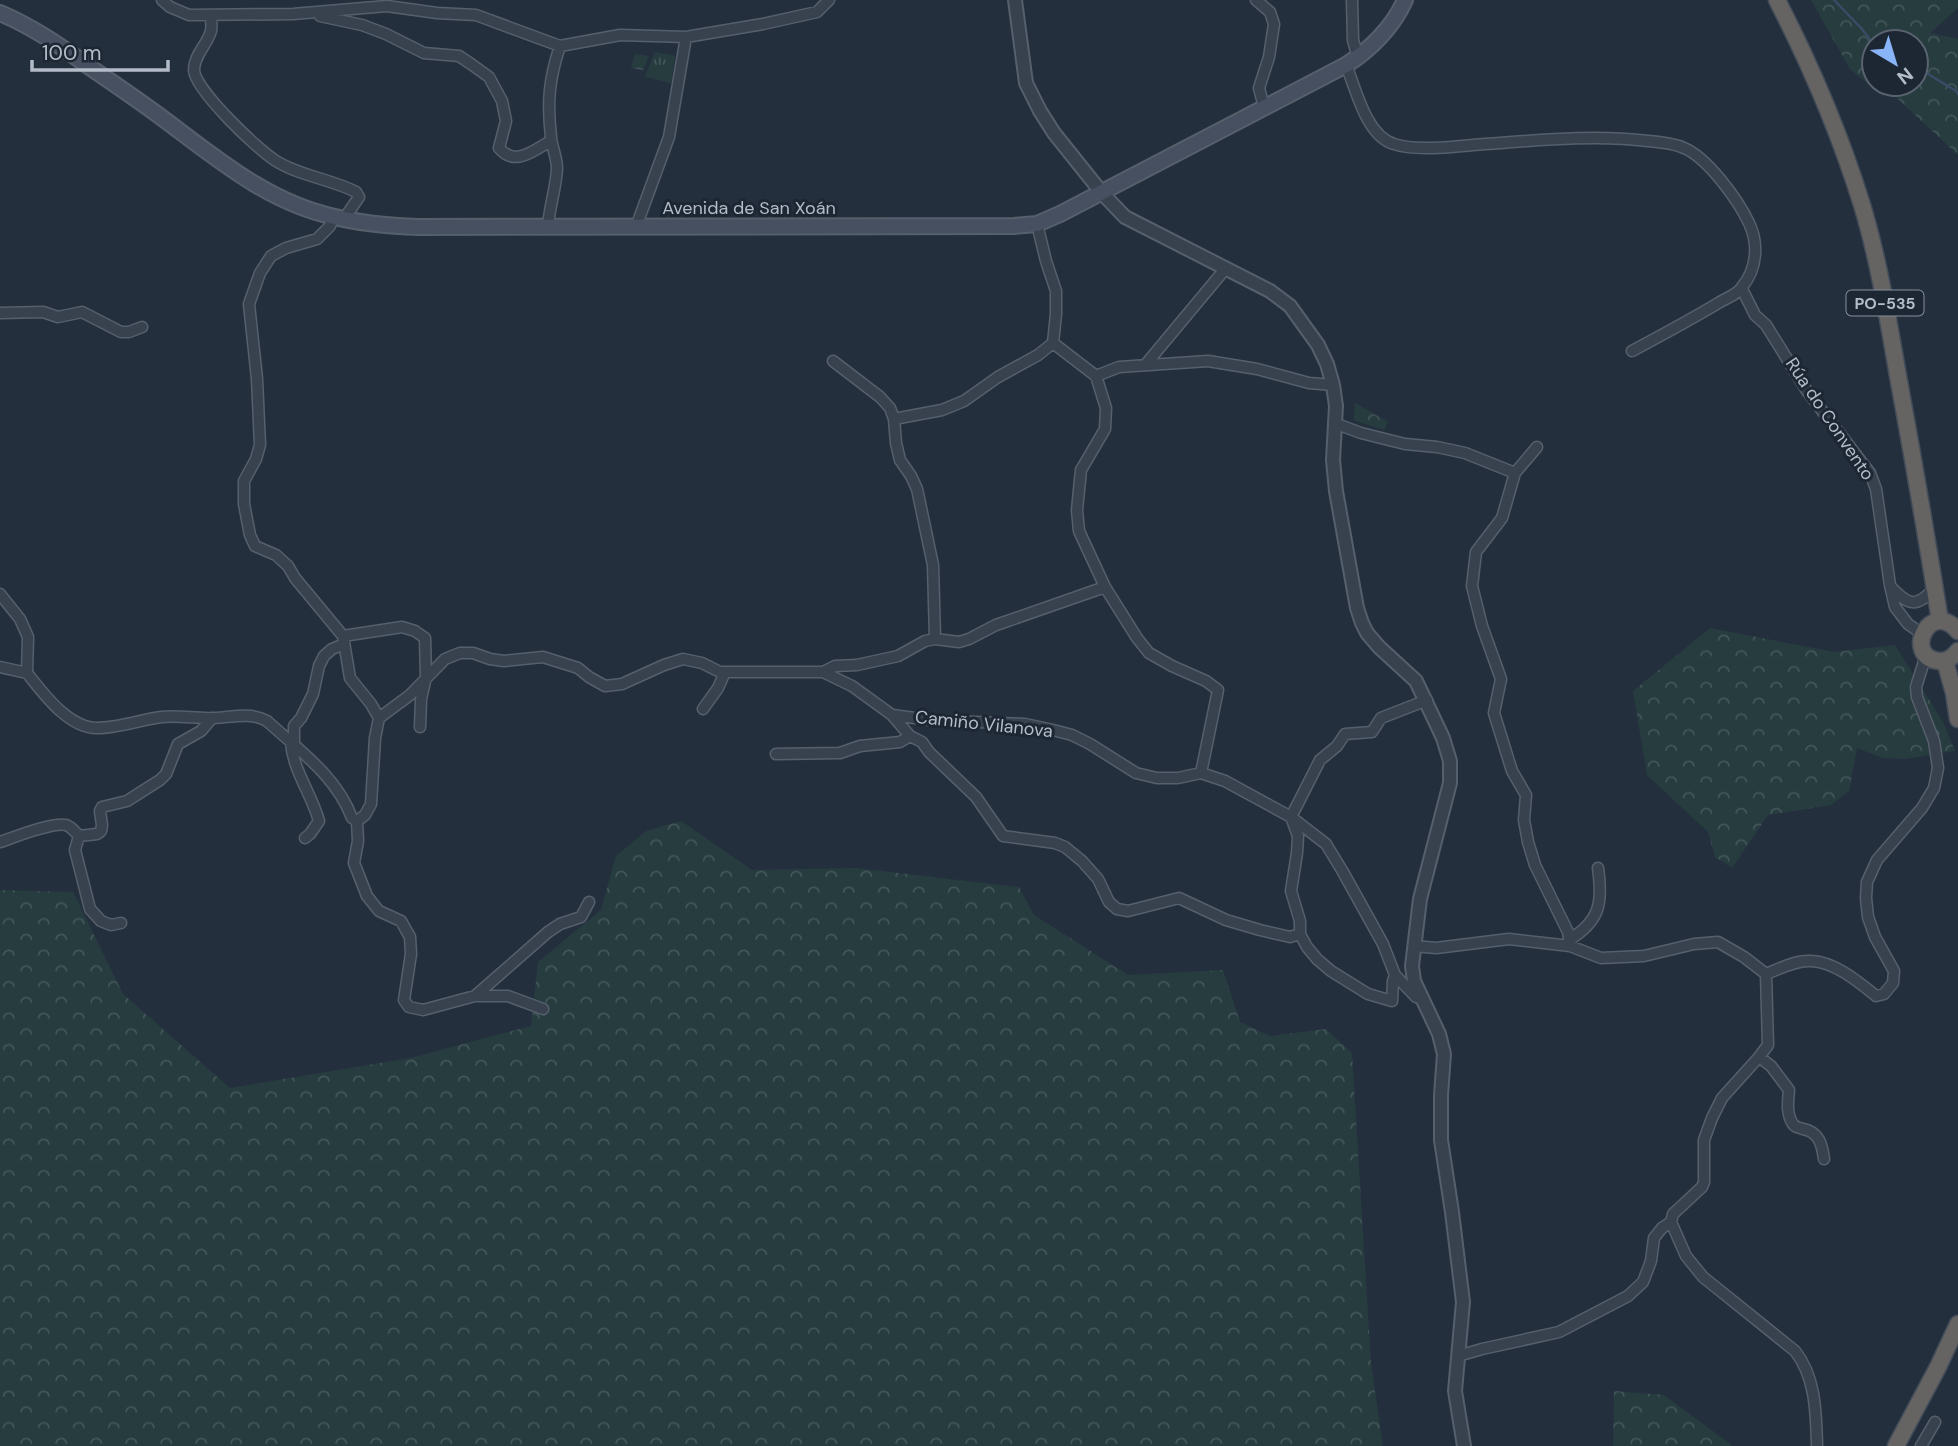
<svg xmlns="http://www.w3.org/2000/svg" width="1958" height="1446" font-family="'DM Sans',sans-serif">
<style>
.grass{fill:url(#grass-tufts)}
.forest{fill:url(#forest-crowns);fill-rule:evenodd}
.lines{fill:none;stroke-linecap:round;stroke-linejoin:round}
.stream{stroke:#394c67;stroke-width:2.5}
.minor-casing{stroke:#565f6c;stroke-width:13}
.tertiary-casing{stroke:#565f6c;stroke-width:16}
.secondary-casing{stroke:#565f6c;stroke-width:18}
.trunk-casing{stroke:#434c59;stroke-width:19}
.minor{stroke:#38414e;stroke-width:10}
.tertiary{stroke:#38414e;stroke-width:12}
.secondary{stroke:#465061;stroke-width:14}
.trunk{stroke:#656462;stroke-width:16}
.labels{text-anchor:middle;stroke-width:6;stroke-linejoin:round;paint-order:stroke}
.shield{fill:#1d2633;stroke:#878f9c;stroke-width:2}
.shield-label{font-size:16px;font-weight:bold;fill:#b4bcc9}
.street-label{font-size:18px;fill:#b4bcc9;stroke:#1d2633}
</style>
<defs>
<pattern id="grass-tufts" width="24" height="20" patternUnits="userSpaceOnUse" patternTransform="scale(1.75)"><rect width="24" height="20" fill="#263c3f"/><path d="M3 7l-1-3M5 7V3M7 7l1-3M15 17l-1-3M17 17v-4M19 17l1-3" fill="none" stroke="#435659"/></pattern>
<pattern id="forest-crowns" width="20" height="18" patternUnits="userSpaceOnUse" patternTransform="scale(1.75)"><rect width="20" height="18" fill="#263c3f"/><path d="M2 6a3 3 0 1 1 6 0M12 15a3 3 0 1 1 6 0" fill="none" stroke="#435659"/></pattern>
</defs>
<rect width="100%" height="100%" fill="#242f3e"/>
<!-- grass -->
<path class="grass" d="M655 52 675 56 671 83 645 77Z"/>
<!-- forest -->
<path class="forest" d="M1811 0H1958V8L1930 33 1958 39V155L1884 86 1880 94 1850 69ZM1916 42V84H1874V42Z
M635 54 649 56 643 70 631 68Z
M1355 403 1388 422 1384 430 1354 420Z
M1710 628 1834 652 1895 645 1943 722 1955 751 1905 759 1883 758 1857 748 1849 791 1831 805 1768 815 1732 868 1715 857 1708 832 1647 775 1633 691Z
M681 821 752 870 856 868 1019 887 1034 915 1128 975 1223 970 1240 1022 1270 1036 1326 1029 1352 1053 1371 1363 1383 1446H0V890L73 892 123 994 230 1088 410 1058 531 1026 538 962 601 910 616 856 646 831Z
M1614 1391 1664 1395 1733 1446H1613Z"/>
<g class="lines">
<!-- stream -->
<path class="stream" d="M1834 0 1862 29 1874 45
M1916 72 1928 74 1956 91 1958 94"/>
<defs>
<path id="minor" d="M162 0 170 7 189 15 293 14 387 6 437 13 476 15 560 46C549 79 547 102 551 137 552 148 557 157 557 169 556 188 549 208 548 227
M1256 0 1270 12 1274 24 1269 57 1259 88 1264 107
M1352 0 1353 40 1358 58
M211 16C211 20 212 27 211 31 207 45 194 55 194 70 195 90 258 150 276 161 300 176 331 179 356 192L359 197 344 219
M320 16 362 25 386 34 424 53 459 56 471 64 489 77 502 101 506 121 499 148C516 168 535 149 551 141
M560 46 620 35 686 37 763 24 817 12 829 0
M1346 65C1356 89 1366 136 1394 144 1413 151 1452 147 1473 145 1531 141 1590 134 1648 141 1660 142 1673 143 1684 148 1708 158 1738 200 1749 223 1759 244 1757 269 1742 287 1738 294 1727 298 1720 302 1692 319 1662 335 1632 351
M333 217 330 226 317 239 286 248 271 256 260 273 249 304 257 379 260 445 256 459 244 481V504L250 535 255 546 276 555 288 566 295 578 343 636 350 678 371 704 379 718 375 738 371 804 365 815 357 821
M1037 224 1046 261 1056 291V314L1053 343 1096 376 1106 408 1105 429 1081 470 1077 510 1079 531 1105 587 1137 638 1149 653 1172 666 1206 681 1218 690 1201 773
M636 227 669 137 686 37
M1742 289 1755 315 1766 325 1807 391 1870 473 1876 489 1890 585 1895 607 1908 624 1922 634
M0 313 43 312 58 317 82 312 121 332H129L142 327
M833 361 880 397 890 408 894 419 896 443 900 460 911 476 917 489 933 565 935 639
M1146 364 1226 268
M1096 376 1119 367 1208 361 1257 369 1309 383 1333 385
M894 419 942 410 964 401 998 377 1038 355 1053 343
M1334 423 1361 433 1405 444 1437 447 1465 453 1515 473
M1537 447 1515 473 1502 518 1476 552 1472 586 1482 626 1501 679 1494 713 1512 771 1526 795 1524 820 1528 842 1535 865 1568 932 1570 946
M1891 587C1909 606 1916 608 1935 588
M0 594 20 619 28 637 27 673
M343 636 402 627 415 631 425 638 426 677 421 699 420 727
M0 667 27 673
M823 672 835 666 857 665 898 656 925 641 935 639 959 642 969 639 996 625 1105 587
M27 673C43 693 68 728 97 728 118 728 140 720 161 717 179 715 197 719 214 718 233 717 251 712 267 721 300 751 336 776 352 818L357 821
M703 709 718 688 725 672
M892 715 910 736 922 742 929 752 976 797 1003 836 1055 843 1065 847 1082 861 1098 879 1109 902 1117 909 1128 911 1179 898 1226 920 1260 930 1290 937 1300 934
M379 718 410 695 445 659 460 653H473L490 659 504 661 543 657 578 668 589 677 605 686 622 684 664 665 683 659 702 663 720 672H823L852 686 892 715 930 720 1025 724 1053 730 1072 735 1090 744 1136 773 1157 778H1178L1201 773
M291 743C293 770 312 795 319 821L310 834 305 838
M294 746V726L301 718 313 694 319 666 324 656 332 649 344 644
M776 754 840 753 860 746 900 742 910 736
M1201 773 1225 781 1291 817 1326 844 1343 872 1383 944 1395 975 1416 997 1422 998
M357 821 358 841 354 863 367 896 379 911 401 921 410 937 411 954 404 1000 409 1007 423 1010 475 996 548 932 560 924 581 917 589 902
M79 836 97 834 101 831 102 825 100 811 102 807 127 801 160 780 166 774 178 744 201 731 212 718
M0 842C15 837 52 822 66 825 72 827 75 832 79 836L75 850 90 909 101 921 111 925 121 923
M1569 940C1600 921 1603 903 1598 868
M1414 946 1436 948 1509 939 1570 946 1601 958 1644 956 1694 944 1718 942 1744 957 1766 974
M1766 974C1779 969 1794 961 1808 961 1831 959 1859 982 1876 996L1884 994 1893 983 1894 971 1875 937 1868 917 1866 898 1867 882 1877 860 1922 808 1934 788 1938 768 1934 741 1917 697 1916 687 1926 655
M1395 975 1393 981 1392 1001 1368 994 1331 971 1317 959 1307 947 1300 934V921L1291 891 1297 853 1298 836 1291 817 1320 760 1337 746 1345 734 1372 732 1381 718 1427 700
M475 996H508L543 1009
M1759 1057 1771 1066 1789 1090C1788 1101 1786 1114 1793 1124 1796 1128 1798 1127 1803 1129 1819 1132 1822 1144 1824 1159
M1671 1222 1686 1256 1703 1277 1795 1351C1816 1377 1816 1414 1817 1446
M1458 1356 1482 1349 1559 1332 1628 1296 1643 1282 1651 1261 1654 1238 1662 1228 1671 1222 1673 1214 1702 1187 1704 1182V1140L1712 1118 1722 1098 1759 1057 1768 1045 1766 974
M1921 1446 1935 1422"/>
<path id="tertiary" d="M1015 0 1026 83 1040 111 1054 133 1102 193 1125 217 1270 291 1290 306 1318 345 1327 364 1333 385 1336 406 1333 460 1336 491 1357 608 1362 623 1367 633 1379 647 1416 681 1443 738 1450 761V783L1420 899 1412 966 1414 981 1439 1034 1444 1054 1441 1095V1140L1452 1212 1463 1302 1455 1391 1464 1446"/>
<path id="secondary" d="M0 13C33 27 62 47 91 68 116 85 141 102 165 120 217 159 269 203 335 217 363 224 391 226 419 227L1014 226 1037 224 1060 214 1346 65C1370 50 1393 27 1405 0"/>
<path id="trunk" d="M1777 0C1811 66 1840 134 1862 205 1879 261 1888 319 1898 376 1913 458 1927 539 1940 621
M1958 631C1930 598 1902 657 1939 661 1947 662 1953 657 1958 651
M1945 661 1954 693 1958 719
M1896 1446 1938 1367 1958 1324"/>
</defs>
<!-- minor casing -->
<use href="#minor" class="minor-casing"/>
<!-- tertiary casing -->
<use href="#tertiary" class="tertiary-casing"/>
<!-- secondary casing -->
<use href="#secondary" class="secondary-casing"/>
<!-- trunk casing -->
<use href="#trunk" class="trunk-casing"/>
<!-- minor -->
<use href="#minor" class="minor"/>
<!-- tertiary -->
<use href="#tertiary" class="tertiary"/>
<!-- secondary -->
<use href="#secondary" class="secondary"/>
<!-- trunk -->
<use href="#trunk" class="trunk"/>
</g>
<g class="labels">
<!-- shield labels -->
<rect class="shield" x="1846.5" y="290.5" width="77" height="25" rx="5"/>
<g class="shield-label">
<text x="1885" y="309">PO-535</text>
</g>
<!-- street labels -->
<g class="street-label">
<text x="749" y="214">Avenida de San Xoán</text>
<text transform="translate(1830 419) rotate(56)" y="6">Rúa do Convento</text>
<text transform="translate(984 724) rotate(6)" y="6">Camiño Vilanova</text>
</g>
</g>
<!-- north arrow -->
<g transform="translate(1895 63) rotate(142)"><circle r="33" fill="#1d2633" stroke="#59626f" stroke-width="2"/>
<path d="M0-5L12 26L0 18L-12 26Z" fill="#8ab4f8"/>
<text y="-10" font-size="19" font-weight="bold" text-anchor="middle" fill="#b4bcc9">N</text>
</g>
<!-- scale -->
<path d="M32 60v10h136v-10" fill="none" stroke="#b4bcc9" stroke-width="3.5"/>
<text x="42" y="60" font-size="21" fill="#b4bcc9" stroke="#1d2633" stroke-width="5" paint-order="stroke">100 m</text>
</svg>
